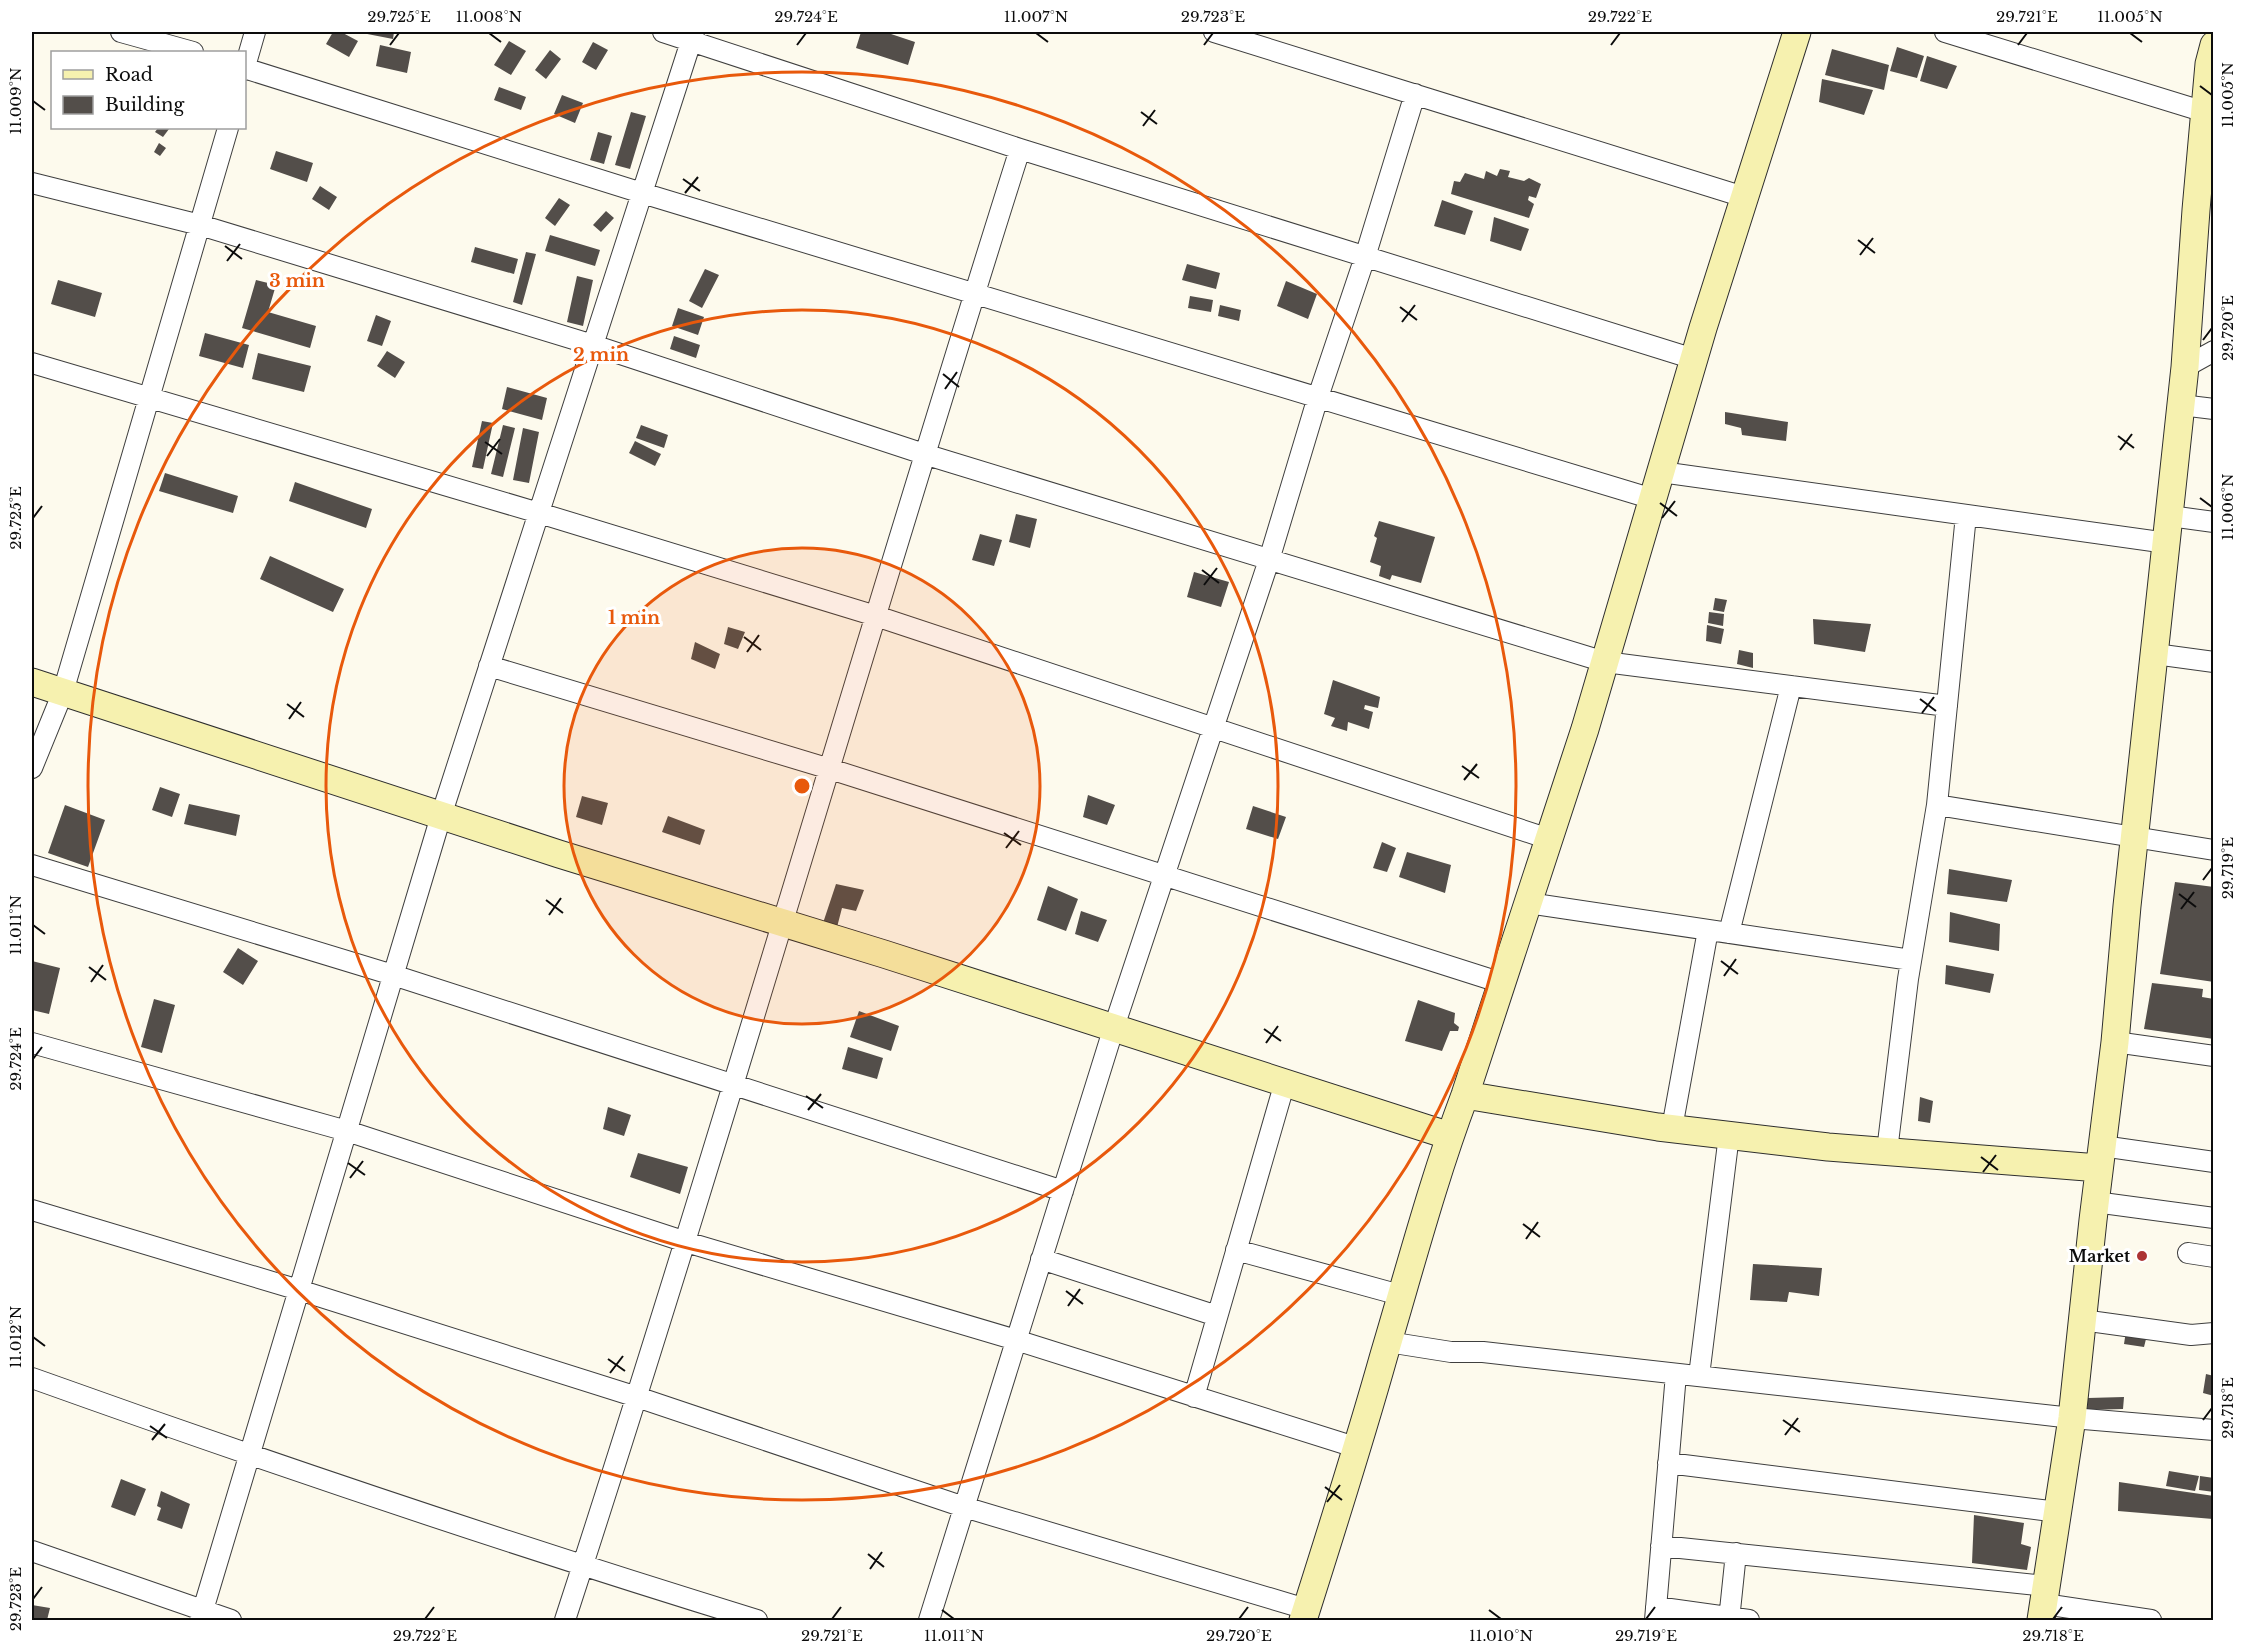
<svg xmlns="http://www.w3.org/2000/svg" width="2245" height="1652" font-family="'Libre Baskerville',serif">
<style>
.building{fill:#534e4a}
.lines{fill:none;stroke-linecap:round;stroke-linejoin:round}
.street-casing{stroke:#3f3f3f;stroke-width:22}
.secondary-casing{stroke:#2e2e2e;stroke-width:29}
.street{stroke:#fff;stroke-width:20}
.secondary{stroke:#f6f1af;stroke-width:27}
.ticks{fill:none;stroke:#0c0c0c;stroke-width:2}
.ring{fill:none;stroke:#e8590c;stroke-width:3}
.poi-dot{fill:#ac3435;stroke:#fff;stroke-width:2}
.labels{text-anchor:middle;stroke-width:6;stroke-linejoin:round;paint-order:stroke}
.poi-label{font-size:16px;font-weight:bold;fill:#0c0c0c;stroke:#fff;text-anchor:end}
.centre{fill:#e8590c;stroke:#fff;stroke-width:3}
.ring-label{font-size:18px;text-anchor:middle;font-weight:bold;fill:#e8590c;stroke:#fff;stroke-width:6;stroke-linejoin:round;paint-order:stroke}
.neatline{fill:none;stroke:#0c0c0c;stroke-width:2}
.ticks-label{font-size:15px;text-anchor:middle;fill:#0c0c0c}
</style>
<rect width="100%" height="100%" fill="#fdfaed"/>
<!-- building -->
<path class="building" d="M333 32H341L358 41 349 57 326 44Z
M357 32H394L393 39Z
M861 32H885L915 42 908 65 856 48Z
M509 41 526 51 511 75 494 65Z
M593 42 608 50 596 70 582 62Z
M380 45 411 52 407 73 376 66Z
M1897 47 1924 56 1917 78 1890 71Z
M1832 49 1889 65 1884 90 1825 75Z
M550 50 561 59 546 79 535 70Z
M1927 56 1957 66 1947 89 1920 81Z
M1822 79 1873 90 1864 115 1819 102Z
M499 87 526 97 521 110 494 100Z
M562 95 583 103 575 123 554 114Z
M631 112 646 116 630 169 615 165Z
M158 128 169 129 163 137 155 132Z
M598 132 612 136 604 164 590 160Z
M159 143 166 148 160 156 154 152Z
M276 151 313 163 307 182 270 169Z
M1500 169 1510 171 1508 177 1524 181 1529 178 1541 184 1536 198 1529 196 1528 200 1534 204 1529 218 1451 194 1454 181 1460 182 1465 173 1484 179 1486 171 1497 176Z
M320 186 337 197 329 210 312 199Z
M559 198 570 205 555 226 545 218Z
M1442 200 1473 211 1465 235 1434 226Z
M606 211 614 218 601 232 593 225Z
M1494 217 1529 229 1521 251 1490 241Z
M550 235 600 250 595 266 545 251Z
M475 247 518 259 514 274 471 262Z
M526 252 536 254 522 305 513 302Z
M1187 264 1220 273 1216 289 1182 280Z
M705 269 719 275 702 308 689 301Z
M577 276 593 280 583 326 567 322Z
M58 280 102 293 95 317 51 304Z
M256 280 276 285 268 312 316 326 310 348 242 328Z
M1286 281 1317 294 1308 319 1277 306Z
M1190 296 1213 300 1211 312 1188 308Z
M1220 305 1241 310 1239 321 1218 316Z
M678 308 704 317 698 335 672 326Z
M376 315 391 321 382 346 367 341Z
M205 333 249 345 243 368 199 356Z
M674 336 700 345 696 358 670 349Z
M387 351 405 362 395 378 377 366Z
M258 353 311 366 304 392 252 379Z
M507 387 547 398 542 420 502 409Z
M1725 412 1788 422 1786 441 1742 435 1741 428 1725 424Z
M482 421 493 423 483 469 472 467Z
M503 425 515 428 503 477 491 474Z
M641 425 668 435 664 448 636 438Z
M523 428 539 432 529 483 513 480Z
M635 441 661 454 655 466 629 453Z
M165 473 238 496 233 513 159 491Z
M295 482 372 509 366 528 289 501Z
M1016 514 1037 519 1030 548 1009 542Z
M1379 521 1435 537 1421 583 1392 575 1390 580 1379 576 1381 566 1370 562 1377 538 1374 536Z
M980 534 1002 540 994 566 972 560Z
M270 556 344 589 333 612 260 579Z
M1194 572 1229 582 1221 607 1187 597Z
M1715 598 1727 600 1724 612 1713 610Z
M1709 612 1724 614 1723 626 1708 623Z
M1813 619 1871 624 1865 652 1814 644Z
M1707 625 1724 629 1721 644 1706 641Z
M728 627 745 632 738 649 724 644Z
M695 642 720 654 715 669 691 659Z
M1739 650 1753 653V668L1737 664Z
M1333 680 1380 697 1378 708 1365 705 1364 709 1373 712 1369 729 1348 722 1347 731 1331 726 1335 718 1324 714Z
M160 787 180 794 172 817 152 810Z
M1088 795 1115 805 1107 825 1083 817Z
M582 796 608 803 602 825 576 817Z
M189 804 240 815 236 836 184 824Z
M65 805 105 820 88 867 48 853Z
M1253 806 1286 817 1278 839 1246 829Z
M668 816 705 830 700 845 662 832Z
M1382 842 1396 848 1387 872 1373 868Z
M1407 852 1451 865 1445 893 1399 877Z
M1949 869 2012 880 2007 902 1947 894Z
M2175 882 2214 887V982L2160 974Z
M836 884 864 890 856 911 842 908 836 931 822 926Z
M1048 886 1078 899 1066 931 1037 920Z
M1081 911 1107 920 1098 942 1075 934Z
M1950 912 2000 924 1999 951 1949 942Z
M238 948 258 961 243 985 223 972Z
M32 961 60 968 49 1014 32 1010Z
M1946 965 1994 974 1990 993 1945 984Z
M2152 983 2203 989 2202 997 2214 999V1039L2144 1029Z
M154 999 175 1005 162 1053 141 1047Z
M1418 1000 1455 1013 1454 1023 1459 1027 1458 1031H1450L1442 1051 1405 1041Z
M859 1011 899 1026 891 1051 850 1037Z
M848 1047 883 1058 877 1079 842 1069Z
M1920 1097 1933 1101 1930 1123 1918 1121Z
M608 1107 631 1115 624 1136 603 1129Z
M638 1153 688 1167 680 1194 630 1177Z
M1753 1264 1822 1268 1819 1296 1789 1292 1787 1302 1750 1300Z
M2126 1331 2147 1335 2144 1347 2124 1344Z
M2206 1374 2214 1376V1396L2203 1393Z
M2124 1397 2123 1409 2087 1410 2088 1398Z
M2169 1471 2199 1476 2195 1491 2166 1486Z
M2200 1476 2214 1478V1492L2199 1490Z
M121 1479 146 1489 135 1516 111 1507Z
M2119 1482 2214 1496 2213 1519 2118 1511Z
M161 1491 190 1504 182 1529 157 1520 161 1508 157 1506Z
M1974 1515 2024 1523 2021 1544 2031 1547 2027 1570 1972 1563Z
M32 1605 50 1608 47 1620H32Z"/>
<g class="lines">
<defs>
<path id="street" d="M121 32 193 52
M663 32 1020 149 1694 359
M1214 32 1744 197
M1945 32 2205 112
M244 68 642 193 1653 499
M244 70 255 32
M32 183 200 225 593 345 924 454 1605 662 1947 706
M32 363 539 513 876 616 1549 839
M2185 367 2214 351
M2181 405 2214 409
M1661 472 2167 543
M2170 516 2214 522
M2155 654 2214 662
M489 666 830 769 1502 983
M32 768 63 692 228 128
M1937 805 2214 850
M32 865 393 975 1063 1191
M1528 903 1911 960
M1729 933 1791 686
M2115 1042 2214 1056
M32 1043 347 1131 686 1242 1016 1340 1358 1448
M1672 1128 1708 930
M2102 1146 2214 1162
M1887 1151 1908 979 1937 805 1966 515
M2095 1202 2214 1218
M32 1210 299 1290 637 1397 964 1507 1306 1609
M1236 1250 1400 1295
M2188 1253 2214 1257
M1041 1259 1217 1316
M2082 1320 2191 1335 2214 1333
M1388 1342 1451 1352H1483L2072 1418 2214 1430
M1699 1376 1729 1135
M32 1378C272 1464 513 1545 757 1620
M1194 1397 1285 1082
M1668 1463 2058 1512
M1661 1546 2046 1586
M32 1551 231 1620
M2044 1604 2151 1620
M1656 1607 1749 1620
M200 1620 441 816 694 32
M565 1620C724 1132 865 638 1020 149
M929 1620 1114 1027 1269 560 1318 397 1365 257 1415 94
M1655 1620 1676 1374
M1729 1620 1736 1553"/>
<path id="secondary" d="M32 682 559 854 884 954 1450 1136
M1465 1095 1658 1127 1828 1147 2099 1168
M1303 1620C1331 1532 1359 1444 1384 1355 1410 1268 1433 1180 1465 1095L1585 729 1703 328 1797 32
M2041 1620 2072 1418 2093 1220 2115 1042 2127 906 2185 367 2196 210 2209 64 2214 45"/>
</defs>
<!-- street casing -->
<use href="#street" class="street-casing"/>
<!-- secondary casing -->
<use href="#secondary" class="secondary-casing"/>
<!-- street -->
<use href="#street" class="street"/>
<!-- secondary -->
<use href="#secondary" class="secondary"/>
</g>
<!-- ticks -->
<path class="ticks" d="M489 33 501 42M1036 33 1048 42M2130 33 2142 42M390 45 399 33M797 45 806 33M1204 45 1213 33M1611 45 1620 33M2018 45 2027 33M2200 86 2212 95M33 101 45 110M1141 112 1157 124M1143 126 1155 110M683 179 700 191M685 193 698 177M1858 240 1875 253M225 246 242 259M1860 255 1873 238M227 261 240 244M1400 307 1417 320M1402 322 1415 305M2203 340 2212 328M943 374 959 387M945 389 957 372M2118 436 2134 448M485 442 502 454M2120 450 2132 434M487 456 500 439M2200 498 2212 507M1660 503 1677 516M33 518 42 506M1662 518 1675 501M1202 570 1219 583M1204 585 1217 568M744 637 761 650M747 652 759 635M1920 699 1936 711M287 704 304 717M1922 713 1934 697M289 719 301 702M1462 766 1479 778M1464 780 1477 764M1004 833 1021 845M1006 848 1019 831M2203 880 2212 868M2179 894 2196 907M546 900 563 913M2181 909 2194 892M549 915 561 898M33 925 45 934M1721 961 1738 974M89 967 106 980M1724 976 1736 959M91 982 103 965M1264 1029 1281 1041M1266 1043 1278 1026M33 1059 42 1047M806 1096 823 1108M808 1110 821 1094M1981 1157 1998 1170M348 1163 365 1175M1983 1172 1996 1155M350 1178 363 1161M1523 1224 1540 1237M1526 1239 1538 1222M1066 1291 1083 1304M1068 1306 1080 1289M33 1337 45 1346M608 1359 625 1371M610 1373 623 1356M1783 1420 1800 1432M2203 1420 2212 1408M150 1426 167 1438M1785 1435 1798 1418M152 1440 165 1424M1325 1487 1342 1500M1327 1502 1340 1485M868 1554 884 1567M870 1569 882 1552M33 1599 42 1587M942 1610 954 1619M1489 1610 1501 1619M425 1619 434 1607M832 1619 841 1607M1239 1619 1248 1607M1646 1619 1655 1607M2053 1619 2062 1607"/>
<!-- distance rings -->
<circle cx="802" cy="786" r="238" fill="#e8590c" fill-opacity=".12"/>
<g class="ring">
<circle cx="802" cy="786" r="238"/>
<circle cx="802" cy="786" r="476"/>
<circle cx="802" cy="786" r="714"/>
</g>
<!-- markers -->
<circle class="poi-dot" cx="2142" cy="1256" r="6"/>
<g class="labels">
<!-- poi labels -->
<g class="poi-label">
<text x="2130" y="1262">Market</text>
</g>
</g>
<circle cx="802" cy="786" r="9" class="centre"/>
<g class="ring-label">
<text x="297" y="287">3 min</text>
<text x="601" y="361">2 min</text>
<text x="634" y="624">1 min</text>
</g>
<!-- border -->
<rect width="2245" height="1652" fill="none" stroke="#ffffff" stroke-width="66"/>
<!-- legend -->
<rect x="51" y="51" width="195" height="78" fill="#ffffff" stroke="#9e9e9e" stroke-width="1.5"/>
<rect x="63" y="70" width="30" height="9" fill="#f6f1af" stroke="#9e9e9e" stroke-width="1.5"/>
<text x="105" y="81" font-size="18" fill="#0c0c0c">Road</text>
<rect x="63" y="96" width="30" height="18" fill="#534e4a" stroke="#9e9e9e" stroke-width="1.5"/>
<text x="105" y="111" font-size="18" fill="#0c0c0c">Building</text>
<rect x="33" y="33" width="2179" height="1586" class="neatline"/>
<g class="ticks-label">
<text x="399" y="22">29.725°E</text>
<text x="489" y="22">11.008°N</text>
<text x="806" y="22">29.724°E</text>
<text x="1036" y="22">11.007°N</text>
<text x="1213" y="22">29.723°E</text>
<text x="1620" y="22">29.722°E</text>
<text x="2027" y="22">29.721°E</text>
<text x="2130" y="22">11.005°N</text>
<text transform="translate(2228 95) rotate(-90)" y="5">11.005°N</text>
<text transform="translate(16 101) rotate(-90)" y="5">11.009°N</text>
<text transform="translate(2228 328) rotate(-90)" y="5">29.720°E</text>
<text transform="translate(2228 507) rotate(-90)" y="5">11.006°N</text>
<text transform="translate(16 518) rotate(-90)" y="5">29.725°E</text>
<text transform="translate(2228 868) rotate(-90)" y="5">29.719°E</text>
<text transform="translate(16 925) rotate(-90)" y="5">11.011°N</text>
<text transform="translate(16 1059) rotate(-90)" y="5">29.724°E</text>
<text transform="translate(16 1337) rotate(-90)" y="5">11.012°N</text>
<text transform="translate(2228 1408) rotate(-90)" y="5">29.718°E</text>
<text transform="translate(16 1599) rotate(-90)" y="5">29.723°E</text>
<text x="425" y="1641">29.722°E</text>
<text x="832" y="1641">29.721°E</text>
<text x="954" y="1641">11.011°N</text>
<text x="1239" y="1641">29.720°E</text>
<text x="1501" y="1641">11.010°N</text>
<text x="1646" y="1641">29.719°E</text>
<text x="2053" y="1641">29.718°E</text>
</g>
</svg>
